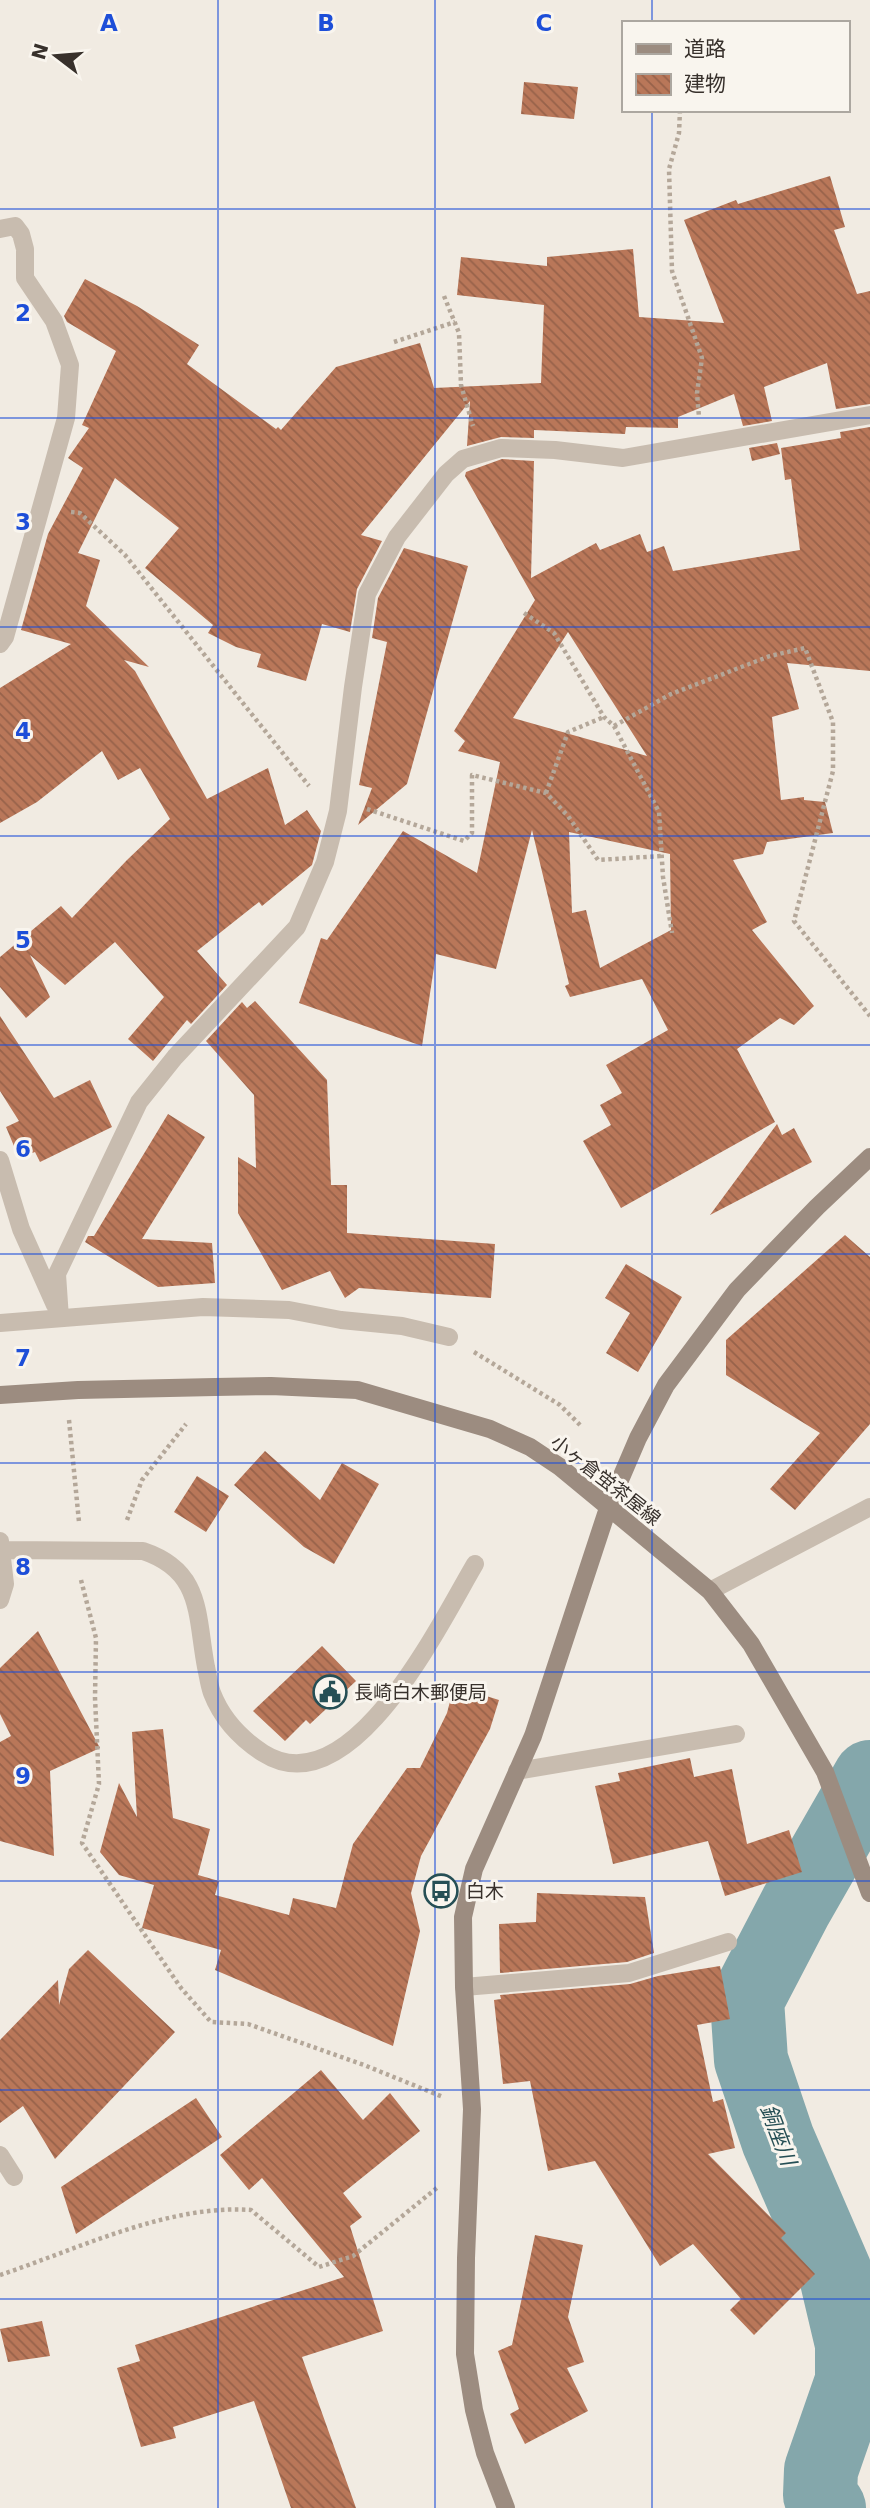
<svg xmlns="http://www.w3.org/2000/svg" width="870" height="2508" font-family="'DejaVu Sans','Noto Sans JP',sans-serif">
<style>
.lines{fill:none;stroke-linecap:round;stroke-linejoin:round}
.river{stroke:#84a7ab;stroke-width:74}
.building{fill:url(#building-back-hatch);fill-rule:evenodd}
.path{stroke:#b4a799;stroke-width:4.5;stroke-dasharray:3.5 3.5;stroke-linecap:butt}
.street{stroke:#c8bcaf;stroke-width:18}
.secondary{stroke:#9c8c80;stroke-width:18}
.grid{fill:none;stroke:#1d4ed8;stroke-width:2;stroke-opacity:0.55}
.labels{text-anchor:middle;stroke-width:6;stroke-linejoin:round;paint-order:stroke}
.street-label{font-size:19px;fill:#38312c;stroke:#f9f5ee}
.poi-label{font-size:19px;fill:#38312c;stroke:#f9f5ee;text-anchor:start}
.water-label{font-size:21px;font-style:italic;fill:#264f55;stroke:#f9f5ee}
.grid-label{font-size:23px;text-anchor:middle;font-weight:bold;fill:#1d4ed8;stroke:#f9f5ee;stroke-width:6;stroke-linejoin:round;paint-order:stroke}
</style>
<defs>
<pattern id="building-back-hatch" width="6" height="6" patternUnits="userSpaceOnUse" patternTransform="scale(1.75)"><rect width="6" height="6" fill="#b97759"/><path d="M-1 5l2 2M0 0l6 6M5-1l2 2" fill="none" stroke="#97624a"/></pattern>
</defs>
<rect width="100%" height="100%" fill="#f1ebe2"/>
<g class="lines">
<!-- river -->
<path class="river" d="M829 2508 820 2495 821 2470 852 2381V2344L835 2272 778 2140 751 2060 747 2000 796 1906 870 1777"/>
</g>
<!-- building -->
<path class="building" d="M524 82 578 87 574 119 521 114Z
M830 176 845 227 834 230 857 294 870 291V404L836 409 827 363 764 387 772 421 743 426 734 394 678 417V428L626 427 625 434 534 430V438L501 437 467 446 470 401 361 535 382 541 357 589 350 632 322 624 306 681 257 667 261 654 236 647 208 633 213 625 145 568 179 528 115 478 78 553 100 560 86 606 149 667 124 660 135 671 207 799 268 768 285 825 307 810 321 831 312 865 262 906 259 902 197 951 227 985 191 1024 187 1020 153 1061 128 1039 164 997 115 942 65 985 30 955 50 997 26 1018 0 987V957L61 906 72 918 127 860 170 819 140 768 118 780 102 751 37 802 0 823V688L71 644 21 630 48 534 83 468 68 458 89 428 82 425 116 351 67 322 64 316 85 279 137 306 199 345 187 364 276 429 278 427 281 430 336 367 420 343 434 388 541 383 544 305 457 295 461 257 547 266V257L633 249 639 317 724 323 684 220 736 200 738 204Z
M870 427V671L787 663 799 709 772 717 781 800 804 797V800L825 802 833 833 767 842 763 854 733 860 767 922 752 930 814 1006 794 1025 780 1018 737 1049 775 1122 621 1208 583 1141 611 1125 600 1105 622 1093 606 1065 668 1030 642 979 570 997 565 986 569 984 532 830 496 969 436 954 422 1046 299 1003 321 938 327 940 403 831 477 873 500 762 458 751 465 741 454 731 535 600 465 476 466 472 502 459 534 461 531 578 596 543 600 550 640 534 647 552 664 546 673 571 800 550 791 479 785 480 781 448 841 438 840 432ZM568 632 647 756 513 718ZM569 832 670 854 671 930 600 968 586 910 572 913Z
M777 443 780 454 752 461 749 448Z
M404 548 468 566 407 784 358 825 372 788 359 785 387 642 372 638 378 598Z
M255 1001 327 1080 331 1185H347V1233L495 1244 491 1298 359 1288 345 1298 330 1271 282 1290 238 1213V1157L256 1168 254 1095 206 1041 242 1002 247 1008Z
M0 1016 54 1098 90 1080 112 1127 40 1162 35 1152 19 1158 6 1127 19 1121 0 1091Z
M168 1114 205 1137 142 1239 212 1243 215 1283 158 1287 85 1242 88 1236H94Z
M777 1124 782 1135 794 1128 812 1162 710 1215Z
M845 1235 870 1257V1424L795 1510 770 1489 820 1433 726 1375V1340Z
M626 1264 682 1297 638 1372 606 1353 630 1313 605 1298Z
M265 1451 320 1500 342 1463 379 1484 334 1564 304 1547 234 1485Z
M197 1476 229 1496 206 1532 174 1512Z
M38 1631 100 1748 50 1771 54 1856 0 1841V1742L11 1736 0 1714V1668Z
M322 1646 356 1681 310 1724 306 1720 285 1741 253 1711Z
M454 1686 499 1700 490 1729 421 1856 411 1893 420 1931 393 2046 215 1970 221 1950 142 1928 154 1885 119 1875 100 1852 119 1783 137 1817 132 1732 163 1729 173 1818 210 1829 198 1875 219 1881 215 1895 289 1915 293 1898 336 1908 353 1844 407 1768H420L447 1713Z
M690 1758 694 1777 732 1769 747 1844 789 1830 802 1872 725 1896 708 1841 613 1864 595 1786 620 1781 618 1773Z
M537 1893 645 1897 654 1953 627 1962 500 1973 499 1924 536 1922Z
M88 1950 175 2032 55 2159 23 2106 0 2123V2040L58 1980 59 2005 69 1969Z
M720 1966 730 2019 697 2025 713 2102 723 2099 735 2148 708 2154 786 2233 781 2238 815 2274 754 2335 730 2310 741 2299 693 2244 660 2266 595 2161 548 2171 530 2081 503 2084 494 2000 501 1999 500 1995 630 1984 658 1976Z
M321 2070 363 2120 390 2093 420 2131 343 2193 362 2217 350 2226 383 2331 302 2357 356 2508H291L254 2401 173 2427 176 2438 141 2447 117 2368 140 2361 135 2345 344 2277 262 2178 249 2190 220 2155Z
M196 2098 222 2137 76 2234 61 2187Z
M535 2235 583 2245 568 2317 584 2362 567 2368 588 2411 525 2444 510 2414 519 2409 498 2351 512 2345Z
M42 2321 50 2356 8 2362 0 2329Z"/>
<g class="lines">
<!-- path -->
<path class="path" d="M680 110 679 133 669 169 672 271 702 358 697 393 699 417
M444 296 459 333 461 385 473 426
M394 342 455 322
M71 512 80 513 125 555 309 786
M524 613 554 633 604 717 614 726 659 812 663 877 672 933
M614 726 671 694 770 656 805 648 833 722V771L794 921 870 1016
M546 793 568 732 604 717
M367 809 464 841 472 833V775L546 793 568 816 598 860 661 856
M474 1352 560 1405 580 1425
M69 1420 79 1522
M127 1520 142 1480 186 1424
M81 1580 96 1638 95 1698 99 1784 82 1843 181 1988 211 2022 248 2024 364 2065 443 2097
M0 2275C78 2249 169 2204 251 2210L319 2267 353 2256 438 2187"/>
<!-- street -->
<path class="street" d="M0 229 15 226 21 234 25 249V278L54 321 70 365 66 418 5 637 0 644
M0 1160 21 1229 55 1305
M60 1318 57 1274 139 1102 175 1057 297 927 325 862 338 811 353 687 367 594 397 537 446 474 463 459 501 448 555 450 623 458 870 415
M0 1323 203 1307 289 1310 341 1320 402 1326 449 1337
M0 1541 5 1584 0 1600
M2 1550 143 1551C203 1571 196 1615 206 1667 208 1676 209 1685 212 1693 222 1719 240 1738 263 1753 351 1809 440 1623 475 1564
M710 1591 870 1507
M517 1771 736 1734
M464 1987 629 1973 728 1942
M0 2155 14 2177"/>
<!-- secondary -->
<path class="secondary" d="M0 1395 78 1390 215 1387 271 1386 357 1390 490 1429 530 1447 560 1467 710 1591 751 1644 825 1772 870 1893
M506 2508 485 2453 474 2410 465 2354 466 2258 472 2109 464 1987 463 1917 474 1869 533 1736 608 1508 638 1438 666 1385 737 1290 817 1207 870 1157"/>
</g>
<!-- grid -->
<path class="grid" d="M218 0V2508M435 0V2508M652 0V23M652 110V2508M0 209H870M0 418H870M0 627H870M0 836H870M0 1045H870M0 1254H870M0 1463H870M0 1672H870M0 1881H870M0 2090H870M0 2299H870"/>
<!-- icons -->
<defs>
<symbol id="civic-ring" viewBox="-11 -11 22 22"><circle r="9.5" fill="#f9f5ee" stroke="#264f55" stroke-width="1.5"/><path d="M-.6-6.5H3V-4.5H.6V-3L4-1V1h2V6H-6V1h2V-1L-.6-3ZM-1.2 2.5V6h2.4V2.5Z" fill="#264f55"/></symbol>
<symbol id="bus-ring" viewBox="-11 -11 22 22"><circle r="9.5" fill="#f9f5ee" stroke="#264f55" stroke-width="1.5"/><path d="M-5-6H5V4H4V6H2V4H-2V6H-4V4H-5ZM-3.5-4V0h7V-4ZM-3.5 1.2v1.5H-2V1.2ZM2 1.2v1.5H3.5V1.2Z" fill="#264f55"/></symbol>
</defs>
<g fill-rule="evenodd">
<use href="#civic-ring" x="311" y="1673" width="38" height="38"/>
<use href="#bus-ring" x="422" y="1872" width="38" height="38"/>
</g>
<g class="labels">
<!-- street labels -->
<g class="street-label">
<text transform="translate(606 1480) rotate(38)" y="7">小ヶ倉蛍茶屋線</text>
</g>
<!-- poi labels -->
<g class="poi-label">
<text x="354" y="1699">長崎白木郵便局</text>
<text x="466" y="1898">白木</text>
</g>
<!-- water labels -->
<g class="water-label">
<text transform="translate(778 2135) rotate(69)" y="7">銅座川</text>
</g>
</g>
<g class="grid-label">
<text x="109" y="31">A</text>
<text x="326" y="31">B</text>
<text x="544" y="31">C</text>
<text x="23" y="321">2</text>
<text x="23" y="530">3</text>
<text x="23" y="739">4</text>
<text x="23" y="948">5</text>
<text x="23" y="1157">6</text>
<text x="23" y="1366">7</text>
<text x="23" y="1575">8</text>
<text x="23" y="1784">9</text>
</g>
<!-- legend -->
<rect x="622" y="21" width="228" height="91" fill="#f9f5ee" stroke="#aca7a0" stroke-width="2"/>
<rect x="636" y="44" width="35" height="10" fill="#9c8c80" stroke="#aca7a0" stroke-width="2"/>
<text x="684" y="56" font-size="21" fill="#38312c">道路</text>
<rect x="636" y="74" width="35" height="21" fill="url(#building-back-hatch)" stroke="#aca7a0" stroke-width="2"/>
<text x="684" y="91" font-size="21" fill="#38312c">建物</text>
<!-- north arrow -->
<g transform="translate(56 56) rotate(286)" stroke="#f9f5ee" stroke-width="5" paint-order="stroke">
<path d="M0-5L12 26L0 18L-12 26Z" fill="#38312c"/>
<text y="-10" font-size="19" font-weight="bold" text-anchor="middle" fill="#38312c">N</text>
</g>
</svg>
